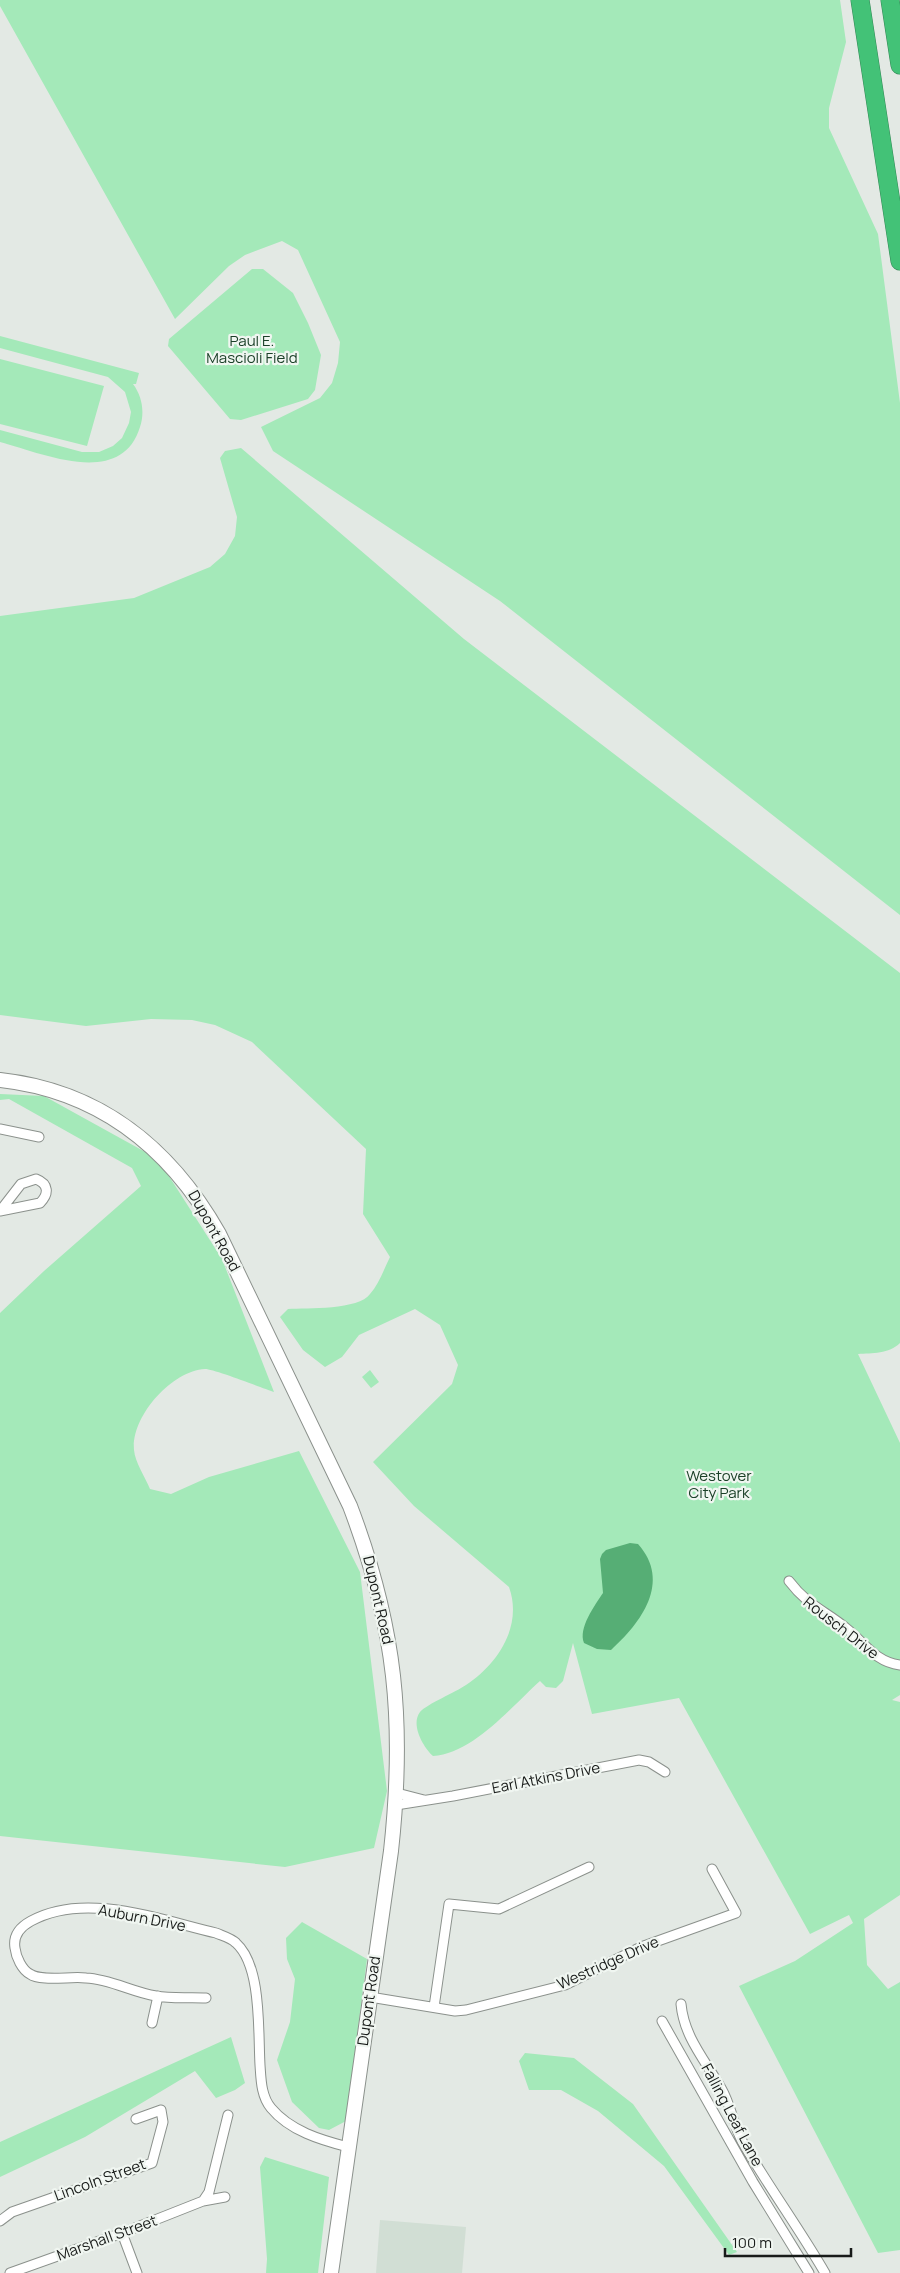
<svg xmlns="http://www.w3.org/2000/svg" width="900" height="2273" font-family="Manrope,sans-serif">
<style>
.built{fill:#d1ded4}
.green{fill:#a4e9b9}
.water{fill:#56ae75}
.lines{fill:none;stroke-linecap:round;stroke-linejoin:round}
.street-casing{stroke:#8b918c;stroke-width:11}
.secondary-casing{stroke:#8b918c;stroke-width:16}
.highway-casing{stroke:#348856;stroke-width:19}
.street{stroke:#fff;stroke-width:9}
.secondary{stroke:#fff;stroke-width:14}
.highway{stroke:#43c277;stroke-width:18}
.labels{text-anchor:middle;stroke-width:4.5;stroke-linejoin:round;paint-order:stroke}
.park-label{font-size:15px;fill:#1b4028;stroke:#f0f6f1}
.street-label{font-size:15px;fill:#181b19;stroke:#f0f6f1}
</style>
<rect width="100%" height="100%" fill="#e3e9e4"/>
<!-- built -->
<path class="built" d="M380 2220 466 2227 462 2273H376Z"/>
<!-- green -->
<path class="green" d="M0 0H840L846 42 829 108V128L878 234 900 403V915L500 601 273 451 261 427 320 398 332 383 338 363 340 342 298 250 282 241 245 255 229 266 175 319 0 6Z
M252 269H263L293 293 308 323 321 355 315 390 308 399 241 420 230 419 168 346 169 339Z
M0 336 139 373 136 384H133C142 396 145 412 140 427 121 489 42 453 0 442V430L82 452H99L113 446 122 438 129 423 131 412 125 392 108 377 0 348Z
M0 359 104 386 87 446 0 424Z
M241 448 464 639 900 973V1343C889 1354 872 1353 858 1354L900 1443V1695L892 1700 900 1702V1895L864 1919 867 1965 888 1989 900 1982V2250L878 2253 739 1986 795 1961 853 1923 849 1915 810 1934 679 1698 592 1714 573 1643 563 1681 556 1688 546 1687 540 1681C512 1706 473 1754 433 1756 424 1748 410 1725 420 1712 427 1704 456 1692 466 1685 498 1664 523 1626 509 1587L414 1506 373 1462 452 1384 458 1365 440 1325 415 1309 359 1335 342 1357 325 1367 303 1350 280 1317 288 1309C307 1308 359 1310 370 1294 379 1284 384 1269 390 1257L363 1214 366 1149 252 1042 215 1025 192 1020 151 1019 86 1026 0 1015V616L134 598 210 567 225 554 235 536 237 517 220 458 225 451Z
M0 1094 44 1096 158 1159 222 1259 274 1392C262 1388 214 1369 205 1369 171 1371 131 1417 134 1450 135 1462 145 1477 150 1489L171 1494 209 1477 299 1451 360 1572 387 1791 374 1848 285 1867 0 1836V1313L44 1271 141 1186 132 1168 9 1099 0 1100Z
M370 1370 379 1382 371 1388 362 1377Z
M302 1922 367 1959 346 2121 329 2130 319 2128 292 2102 277 2060 290 2022 295 1979 287 1959 286 1938Z
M231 2037 245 2083 235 2090 216 2098 195 2071 85 2137 0 2177V2142Z
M525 2053 574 2058 633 2104 737 2252 729 2255 664 2166 598 2111 561 2090H529L519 2061Z
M265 2157 329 2177 318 2273H266L267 2259 260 2167Z"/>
<!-- water -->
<path class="water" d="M630 1543 638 1544C672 1582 641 1623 611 1650L597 1649 584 1643C578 1628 595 1605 603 1593L600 1559 602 1554 606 1550Z"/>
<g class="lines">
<defs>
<path id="street" d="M0 1129 39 1137
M36 1179C49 1184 49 1194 40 1203L0 1211 21 1184Z
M789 1581C808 1606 824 1610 846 1628 864 1642 875 1662 900 1665
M397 1793 424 1800
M396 1805 453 1796 639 1760 649 1762 665 1772
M370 1997 455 2011 466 2010 565 1985 641 1947 736 1913 712 1869
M206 1998C190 1997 172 1999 156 1996 132 1992 110 1979 86 1978 71 1976 41 1982 30 1974 22 1970 16 1957 15 1948 13 1936 20 1927 31 1921 85 1891 160 1920 216 1933 223 1936 231 1938 236 1943 262 1966 258 2032 260 2065 261 2079 261 2096 271 2108 290 2131 321 2140 348 2147
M681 2004C684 2037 705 2060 721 2088 731 2105 733 2124 742 2141 768 2186 799 2228 825 2273
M434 2007 449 1904 499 1909 589 1867
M662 2021 753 2182 809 2273
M152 2023 158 1996
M203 2201 225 2197
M0 2221 12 2212 152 2163 163 2122 161 2110 136 2119
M122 2233 137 2273
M10 2273 122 2233 203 2201 209 2192 228 2115"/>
<path id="secondary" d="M0 1080C100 1091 171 1149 219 1234L350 1506C396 1627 405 1723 391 1851L331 2273"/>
<path id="highway" d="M860 0 900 261
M890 0 900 65"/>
</defs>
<!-- street casing -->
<use href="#street" class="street-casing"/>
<!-- secondary casing -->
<use href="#secondary" class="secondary-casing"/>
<!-- highway casing -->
<use href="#highway" class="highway-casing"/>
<!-- street -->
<use href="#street" class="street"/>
<!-- secondary -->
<use href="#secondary" class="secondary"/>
<!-- highway -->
<use href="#highway" class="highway"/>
</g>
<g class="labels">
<!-- park labels -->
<g class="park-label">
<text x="252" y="346">Paul E.<tspan x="252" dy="17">Mascioli Field</tspan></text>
<text x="719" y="1481">Westover<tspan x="719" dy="17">City Park</tspan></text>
</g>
<!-- street labels -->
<g class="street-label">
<text transform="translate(214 1231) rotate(61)" y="5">Dupont Road</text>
<text transform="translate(378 1600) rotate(77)" y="5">Dupont Road</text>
<text transform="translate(841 1628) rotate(38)" y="5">Rousch Drive</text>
<text transform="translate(546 1778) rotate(-11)" y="5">Earl Atkins Drive</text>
<text transform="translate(142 1918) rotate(11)" y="5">Auburn Drive</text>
<text transform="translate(608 1963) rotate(-24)" y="5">Westridge Drive</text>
<text transform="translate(369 2001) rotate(-82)" y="5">Dupont Road</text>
<text transform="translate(732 2115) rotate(62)" y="5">Falling Leaf Lane</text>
<text transform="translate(100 2180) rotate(-20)" y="5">Lincoln Street</text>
<text transform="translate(107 2238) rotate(-20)" y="5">Marshall Street</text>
</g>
</g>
<!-- scale -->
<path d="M725 2248v8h126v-8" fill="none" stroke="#181b19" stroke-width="2.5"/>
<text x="732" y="2248" font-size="15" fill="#181b19" stroke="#f0f6f1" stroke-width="4" paint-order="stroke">100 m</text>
</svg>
